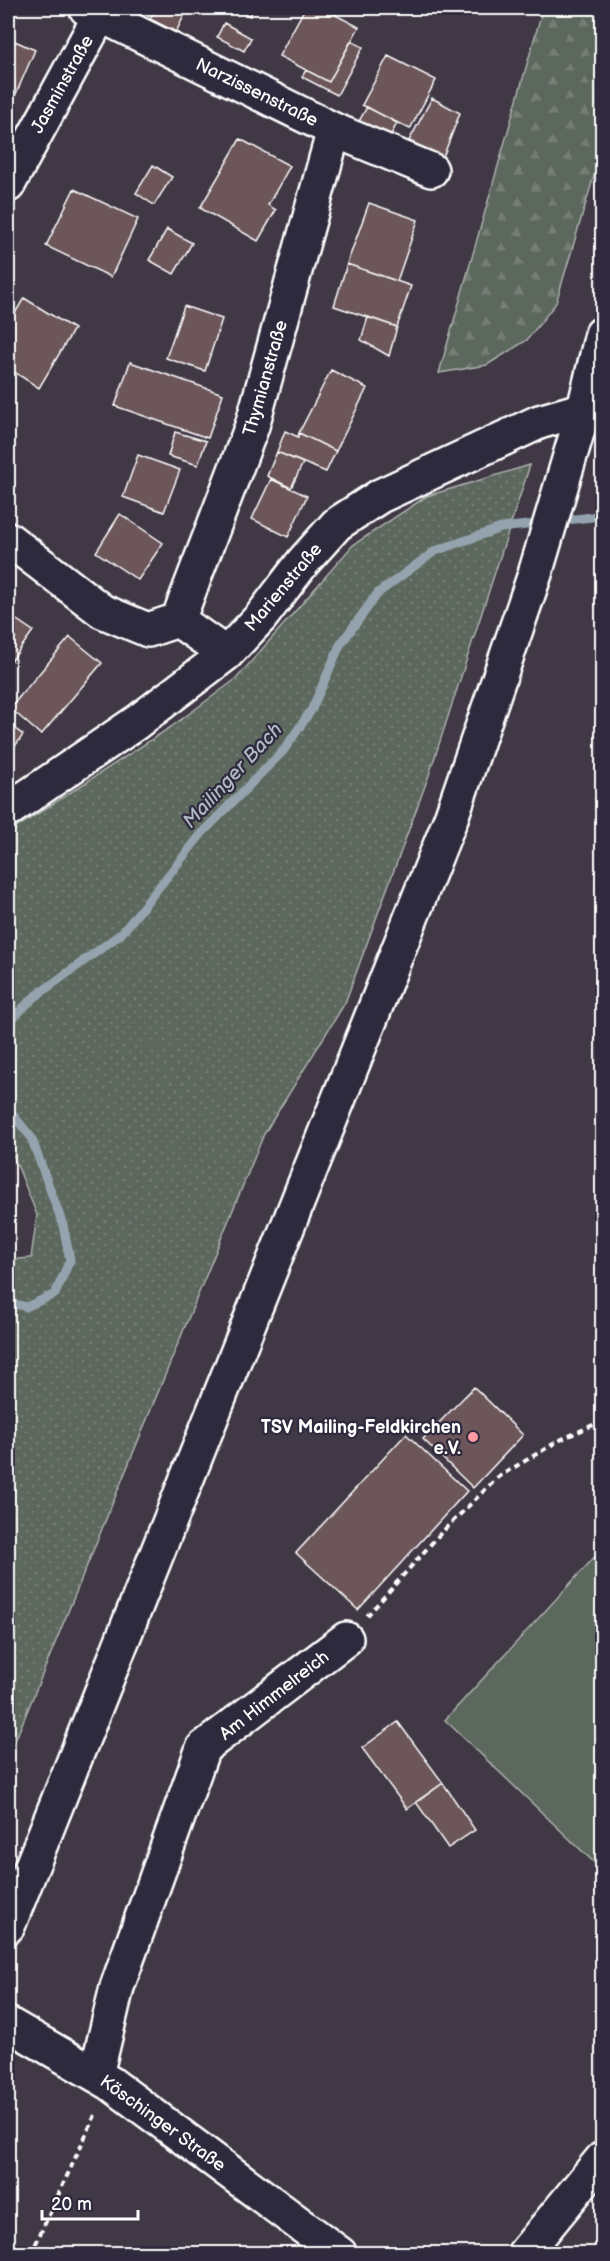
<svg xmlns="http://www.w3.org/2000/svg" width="610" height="2261" font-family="'Balsamiq Sans',sans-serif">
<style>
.grass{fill:url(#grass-dots);stroke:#adb3ae;stroke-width:1.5}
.forest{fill:url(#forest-firs);stroke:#adb3ae;stroke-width:1.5}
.pitch{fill:#5b675d;stroke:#adb3ae;stroke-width:1.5}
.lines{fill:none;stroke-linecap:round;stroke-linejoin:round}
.stream{stroke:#95a3af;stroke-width:9}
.building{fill:#6c575a;stroke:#fff;stroke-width:1.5}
.minor-casing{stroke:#fff;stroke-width:38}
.major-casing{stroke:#fff;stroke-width:38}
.path{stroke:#fff;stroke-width:4;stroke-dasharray:6 4.5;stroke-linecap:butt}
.minor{stroke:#2f2a3d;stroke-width:33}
.major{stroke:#2f2a3d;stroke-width:33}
.poi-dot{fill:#ff9aa2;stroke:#2f2a3d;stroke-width:2}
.labels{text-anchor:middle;stroke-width:4.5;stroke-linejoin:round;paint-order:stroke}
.street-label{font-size:18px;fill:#fff;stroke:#2f2a3d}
.poi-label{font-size:18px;font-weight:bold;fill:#fff;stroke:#2f2a3d;text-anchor:end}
.water-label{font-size:20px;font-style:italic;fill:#afbac3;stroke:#2f2a3d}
</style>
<defs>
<pattern id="grass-dots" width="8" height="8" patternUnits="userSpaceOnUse" patternTransform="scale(1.5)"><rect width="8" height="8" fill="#5b675d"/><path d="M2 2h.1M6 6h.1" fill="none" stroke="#747e75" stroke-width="1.8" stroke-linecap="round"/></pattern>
<pattern id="forest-firs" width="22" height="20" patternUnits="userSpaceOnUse" patternTransform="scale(1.5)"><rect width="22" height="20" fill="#5b675d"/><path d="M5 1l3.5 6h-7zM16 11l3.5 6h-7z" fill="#747e75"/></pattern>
</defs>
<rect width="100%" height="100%" fill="#413846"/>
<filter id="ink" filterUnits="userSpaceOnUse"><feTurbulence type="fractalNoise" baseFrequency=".0167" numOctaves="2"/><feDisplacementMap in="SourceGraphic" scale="12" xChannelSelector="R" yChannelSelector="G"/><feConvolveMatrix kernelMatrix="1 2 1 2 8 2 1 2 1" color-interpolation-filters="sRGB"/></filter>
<g filter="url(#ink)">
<!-- grass -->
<path class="grass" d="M530 465 429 775 345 1003 264 1134 8 1758V1260L31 1258 37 1215 14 1157 8 1152V833L171 727 236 679 353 545 427 496Z"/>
<!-- forest -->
<path class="forest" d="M543 8H602V149L556 303 527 340 487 365 439 373Z"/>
<!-- pitch -->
<path class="pitch" d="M602 1549V1870L445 1720Z"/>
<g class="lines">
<!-- stream -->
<path class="stream" d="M558 521 592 517 602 513
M8 1023 32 999 122 933 203 832 284 750 312 709 340 645 378 593 435 551 501 528 544 523
M8 1109 31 1137 63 1225 70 1260 55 1294 26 1307 8 1302"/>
</g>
<!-- building -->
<path class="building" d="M156 8H188L176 32 150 19Z
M233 8H254L250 16Z
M305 8H322L359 27 329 82 279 56Z
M224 23 251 38 244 51 217 37Z
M8 38 35 50 9 110H8Z
M351 41 363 47 337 95 302 77 306 70 329 82Z
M388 56 436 80 410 129 362 105Z
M432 98 460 113 443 157 409 141Z
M367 107 397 123 388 141 357 125Z
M240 139 290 166 268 205 276 210 258 241 200 208Z
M153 165 172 177 154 205 136 193Z
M74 189 138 219 111 277 46 246Z
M369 203 418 220 397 281 347 264Z
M167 229 192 243 174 274 149 260Z
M347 264 411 286 397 327 334 306Z
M24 298 74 329 39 388 8 368V325Z
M184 306 222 319 205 371 166 358Z
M368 317 397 327 389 356 361 340Z
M130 362 223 394 208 438 115 406Z
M331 370 367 388 336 451 299 433Z
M285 431 298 437 299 433 336 451 326 472 277 452Z
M175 432 206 441 198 465 168 456Z
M277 452 303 463 291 488 267 476Z
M138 455 180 470 164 512 123 497Z
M271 479 307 496 288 537 252 519Z
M120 514 163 543 138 580 96 552Z
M8 614 33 631 12 660 8 656Z
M70 637 102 663 41 735 10 708Z
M8 723 23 735 8 756Z
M474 1387 523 1435 473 1488 423 1439Z
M406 1434 467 1491 358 1610 296 1553Z
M398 1722 443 1783 407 1809 362 1748Z
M443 1783 475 1830 448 1848 416 1802Z"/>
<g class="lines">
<defs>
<path id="minor" d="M86 8 334 130 431 170
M8 185 100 15
M8 539 102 611 148 630 178 620 226 654
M178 620 252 426 334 130
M8 810 137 722 226 654 261 617 303 562 337 524 380 496 539 422 584 409H602
M8 2024 110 2083 340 2254
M96 2075 117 1987 203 1748 346 1639
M524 2254 602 2159"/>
<path id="major" d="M8 1926 451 818 535 574 584 409 602 334"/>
</defs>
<!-- minor casing -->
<use href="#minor" class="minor-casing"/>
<!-- major casing -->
<use href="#major" class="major-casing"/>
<!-- path -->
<path class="path" d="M367 1616 439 1535 498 1477 560 1440 602 1421
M31 2254 96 2113"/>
<!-- minor -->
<use href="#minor" class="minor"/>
<!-- major -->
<use href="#major" class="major"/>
</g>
</g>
<!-- markers -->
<circle class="poi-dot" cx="473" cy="1437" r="6"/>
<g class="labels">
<!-- street labels -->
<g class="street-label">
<text transform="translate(62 84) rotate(-61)" y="6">Jasminstraße</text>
<text transform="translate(257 92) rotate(26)" y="6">Narzissenstraße</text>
<text transform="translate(265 378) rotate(-74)" y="6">Thymianstraße</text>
<text transform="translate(283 587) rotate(-50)" y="6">Marienstraße</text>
<text transform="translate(274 1695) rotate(-38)" y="6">Am Himmelreich</text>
<text transform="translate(163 2123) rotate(36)" y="6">Köschinger Straße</text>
</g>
<!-- poi labels -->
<g class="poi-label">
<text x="461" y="1433">TSV Mailing-Feldkirchen<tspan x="461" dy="21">e.V.</tspan></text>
</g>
<!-- water labels -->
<g class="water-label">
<text transform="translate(232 775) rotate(-47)" y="7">Mailinger Bach</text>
</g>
</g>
<!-- margin -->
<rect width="610" height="2261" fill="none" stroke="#2f2a3d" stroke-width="30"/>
<rect x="15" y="15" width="580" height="2231" fill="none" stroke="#fff" stroke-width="2" filter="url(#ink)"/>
<!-- scale -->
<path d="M42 2210v9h96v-9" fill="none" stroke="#ffffff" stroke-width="3"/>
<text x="51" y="2210" font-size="18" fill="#ffffff" stroke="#2f2a3d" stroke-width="4.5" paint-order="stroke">20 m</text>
</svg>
